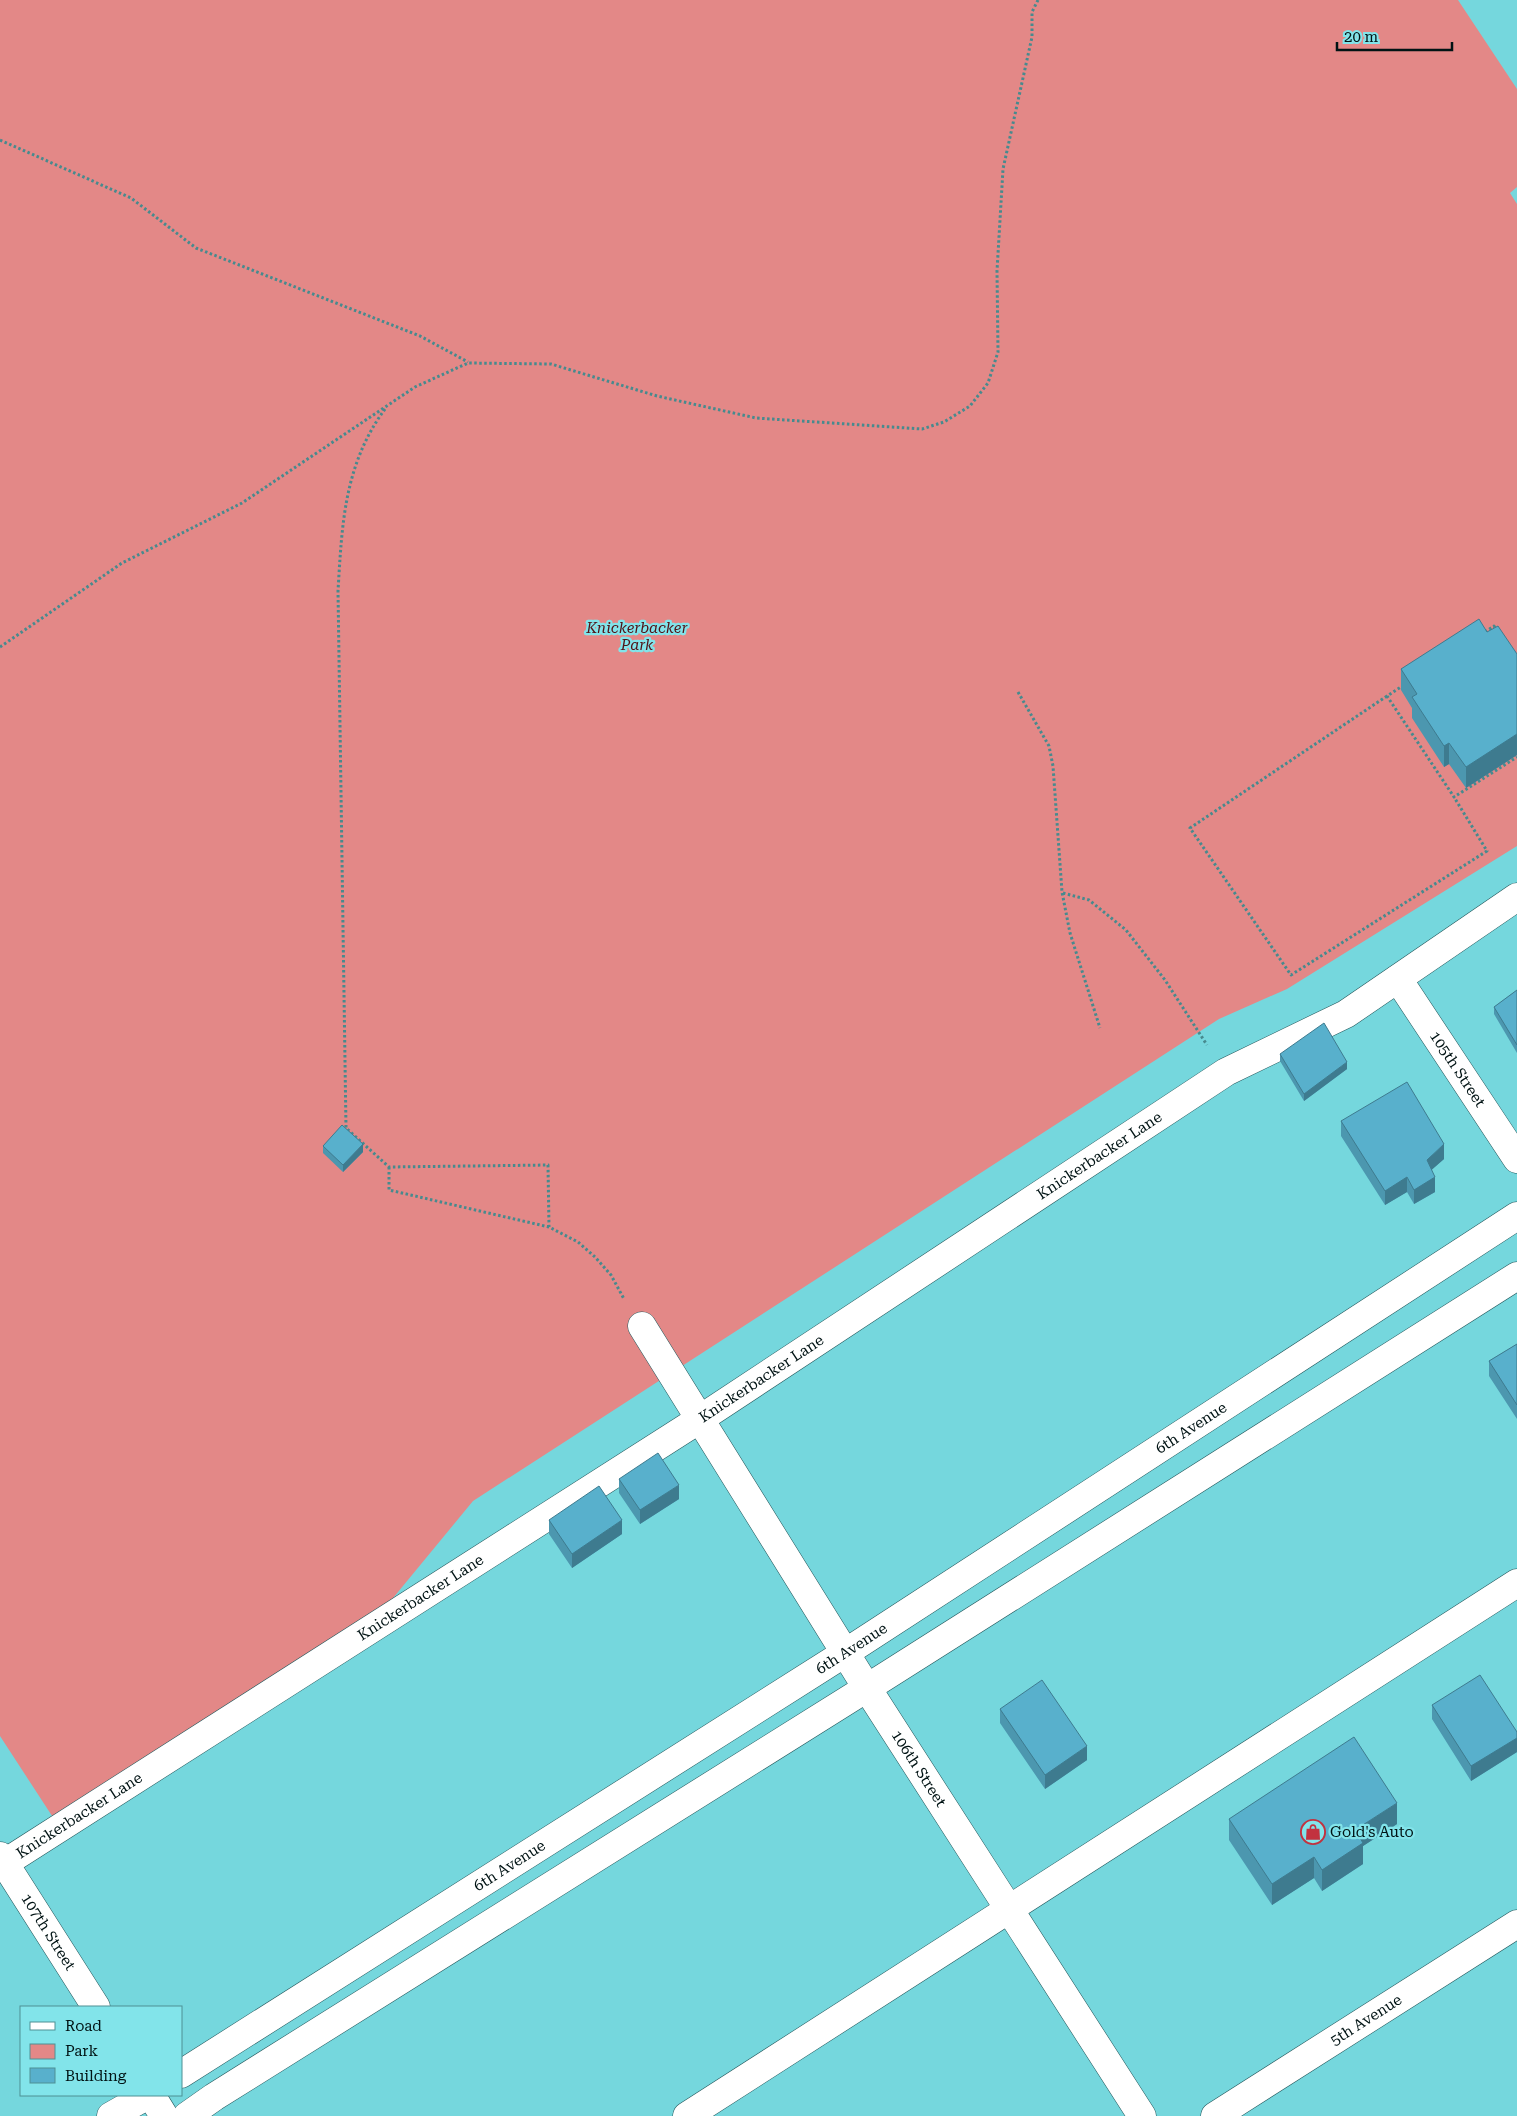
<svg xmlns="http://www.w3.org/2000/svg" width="1517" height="2116" font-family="'Roboto Serif',serif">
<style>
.green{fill:#e38887}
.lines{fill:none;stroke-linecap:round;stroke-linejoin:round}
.minor-casing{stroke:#23575b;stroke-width:29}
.path{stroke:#478a8e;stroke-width:3;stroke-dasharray:2.5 2.5;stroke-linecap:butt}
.minor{stroke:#fff;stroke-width:28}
.wall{fill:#4c97af}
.shaded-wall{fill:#3e7b8f}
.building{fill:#58b0cc;stroke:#3e7b8f}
.labels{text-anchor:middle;stroke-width:4.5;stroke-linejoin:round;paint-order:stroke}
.park-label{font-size:15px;font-style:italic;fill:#511216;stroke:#82e4ea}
.street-label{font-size:15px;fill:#001314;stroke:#82e4ea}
.poi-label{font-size:15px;fill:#001314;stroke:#82e4ea;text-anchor:start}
</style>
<rect width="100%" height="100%" fill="#75d7dd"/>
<!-- green -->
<path class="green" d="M0 0H1458L1517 89V187L1510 193 1517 204V846L1287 989 1219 1019 473 1501 384 1609 56 1822 0 1736Z"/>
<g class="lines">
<defs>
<g id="minor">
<path id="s1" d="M1398 979 1517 1159"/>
<path id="s2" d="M642 1326 867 1688 1142 2116"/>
<path id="s3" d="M0 1856 96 2007"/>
<path id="s4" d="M0 1866 700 1419 1226 1072 1346 1014 1517 897"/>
<path id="s5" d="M181 2074 845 1653 1517 1216"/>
<path d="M151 2095 164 2116"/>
<path d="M111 2116 148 2095"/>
<path d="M187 2116 214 2097 867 1688 1517 1276"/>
<path d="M687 2116 1517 1583"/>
<path id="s6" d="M1215 2116 1517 1924"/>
</g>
</defs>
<!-- minor casing -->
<use href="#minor" class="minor-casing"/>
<!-- path -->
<path class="path" d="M0 140 131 198 196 248 420 336 468 362
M385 409C344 465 342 524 338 591L346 1128 389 1167 548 1165 549 1227
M1485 632 1494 626 1497 631
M0 647 122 563 242 503 415 387 468 363 551 364 657 396 756 418 922 429 944 422 970 406 988 383 998 352 997 271 1003 169 1032 37V12L1038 0
M1404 685 1387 696 1454 797 1517 757
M1018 692 1049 746 1053 766 1062 892 1070 933 1100 1028
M1387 696 1190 828 1291 975 1487 851 1454 797
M1063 893 1089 900 1126 930 1165 980 1207 1045
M389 1167V1190L549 1227 578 1242 595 1257 611 1275 624 1299"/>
<!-- minor -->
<use href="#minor" class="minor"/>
</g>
<!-- wall -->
<path class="wall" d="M1487 632 1517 654V755L1466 788 1449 764 1444 767 1412 718V708L1401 690V669Z
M1517 990V1053L1494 1014V1007Z
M1280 1054 1347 1069 1304 1101 1280 1061Z
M1341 1121 1444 1159 1431 1170 1435 1192 1414 1204 1407 1192 1385 1205 1341 1136Z
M323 1146 363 1152 343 1172 323 1153Z
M1517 1344V1419L1489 1376V1361Z
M619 1479 679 1499 640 1524 619 1493Z
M549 1520 622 1534 572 1568 549 1534Z
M1432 1705 1517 1732V1752L1471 1781 1432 1719Z
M1000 1709 1087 1760 1045 1789 1000 1723Z
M1229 1819 1397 1824 1363 1846V1864L1322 1891 1314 1878 1272 1905 1229 1840Z"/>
<!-- shaded-wall -->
<path class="shaded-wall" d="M1517 734V755L1466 788V767Z
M1449 743V764L1444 767V746Z
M1347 1062V1069L1304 1101V1094Z
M363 1144V1152L343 1172V1165Z
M1444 1144V1159L1427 1174V1160Z
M1407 1177V1192L1385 1205V1191Z
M1435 1177V1192L1414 1204V1190Z
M679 1485V1499L640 1524V1510Z
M622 1520V1534L572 1568V1554Z
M1517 1738V1752L1471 1781V1766Z
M1087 1746V1760L1045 1789V1775Z
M1397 1803V1824L1363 1846V1864L1322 1891V1870L1355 1830Z
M1314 1857V1878L1272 1905V1884Z"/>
<!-- building -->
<path class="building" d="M1479 619 1487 632 1498 626 1517 654V734L1466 767 1449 743 1444 746 1412 697 1417 694 1401 669Z
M1517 990V1045L1494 1007Z
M1324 1023 1347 1062 1304 1094 1280 1054Z
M1407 1082 1444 1144 1427 1160 1435 1177 1414 1190 1407 1177 1385 1191 1341 1121Z
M342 1125 363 1144 343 1165 323 1146Z
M1517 1344V1405L1489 1361Z
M658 1453 679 1485 640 1510 619 1479Z
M599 1486 622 1520 572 1554 549 1520Z
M1480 1675 1517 1732V1738L1471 1766 1432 1705Z
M1042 1680 1087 1746 1045 1775 1000 1709Z
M1354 1737 1397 1803 1355 1830 1363 1843 1322 1870 1314 1857 1272 1884 1229 1819Z"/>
<!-- icons -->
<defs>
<symbol id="shop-ring" viewBox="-11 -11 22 22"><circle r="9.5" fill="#82e4ea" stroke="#c2323f" stroke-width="1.5"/><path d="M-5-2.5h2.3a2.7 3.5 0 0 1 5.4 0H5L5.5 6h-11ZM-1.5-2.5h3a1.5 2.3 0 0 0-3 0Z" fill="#c2323f"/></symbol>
</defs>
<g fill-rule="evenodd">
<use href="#shop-ring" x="1299" y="1818" width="28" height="28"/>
</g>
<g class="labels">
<!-- park labels -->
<g class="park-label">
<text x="637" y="633">Knickerbacker<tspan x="637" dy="17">Park</tspan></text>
</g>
<!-- street labels -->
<g class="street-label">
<text dy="5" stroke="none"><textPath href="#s1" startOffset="108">105th Street</textPath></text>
<text dy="5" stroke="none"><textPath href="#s4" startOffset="1309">Knickerbacker Lane</textPath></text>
<text dy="5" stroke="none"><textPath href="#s4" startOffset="904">Knickerbacker Lane</textPath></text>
<text dy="5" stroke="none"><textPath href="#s5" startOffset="1199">6th Avenue</textPath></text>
<text dy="5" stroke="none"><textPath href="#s4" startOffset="499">Knickerbacker Lane</textPath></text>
<text dy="5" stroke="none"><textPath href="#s5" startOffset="794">6th Avenue</textPath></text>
<text dy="5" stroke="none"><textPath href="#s2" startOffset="522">106th Street</textPath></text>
<text dy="5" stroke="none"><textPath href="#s4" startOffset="94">Knickerbacker Lane</textPath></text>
<text dy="5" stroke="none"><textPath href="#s5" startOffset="389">6th Avenue</textPath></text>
<text dy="5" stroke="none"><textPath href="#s3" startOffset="90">107th Street</textPath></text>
<text dy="5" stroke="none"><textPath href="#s6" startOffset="179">5th Avenue</textPath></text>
</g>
<!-- poi labels -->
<g class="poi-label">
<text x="1330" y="1837">Gold's Auto</text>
</g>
</g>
<!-- legend -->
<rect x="20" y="2006" width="162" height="90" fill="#82e4ea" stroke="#4e9094"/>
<rect x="30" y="2022" width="25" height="8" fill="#ffffff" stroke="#4e9094"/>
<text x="65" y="2031" font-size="15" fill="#001314">Road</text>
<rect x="30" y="2044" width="25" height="15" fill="#e38887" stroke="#4e9094"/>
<text x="65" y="2056" font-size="15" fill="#001314">Park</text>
<rect x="30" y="2068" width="25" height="15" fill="#58b0cc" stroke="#4e9094"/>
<text x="65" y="2081" font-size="15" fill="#001314">Building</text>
<!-- scale -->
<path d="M1337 42v8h115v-8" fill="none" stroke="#001314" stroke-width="2.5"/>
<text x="1344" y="42" font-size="15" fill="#001314" stroke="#82e4ea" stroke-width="4" paint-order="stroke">20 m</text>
</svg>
